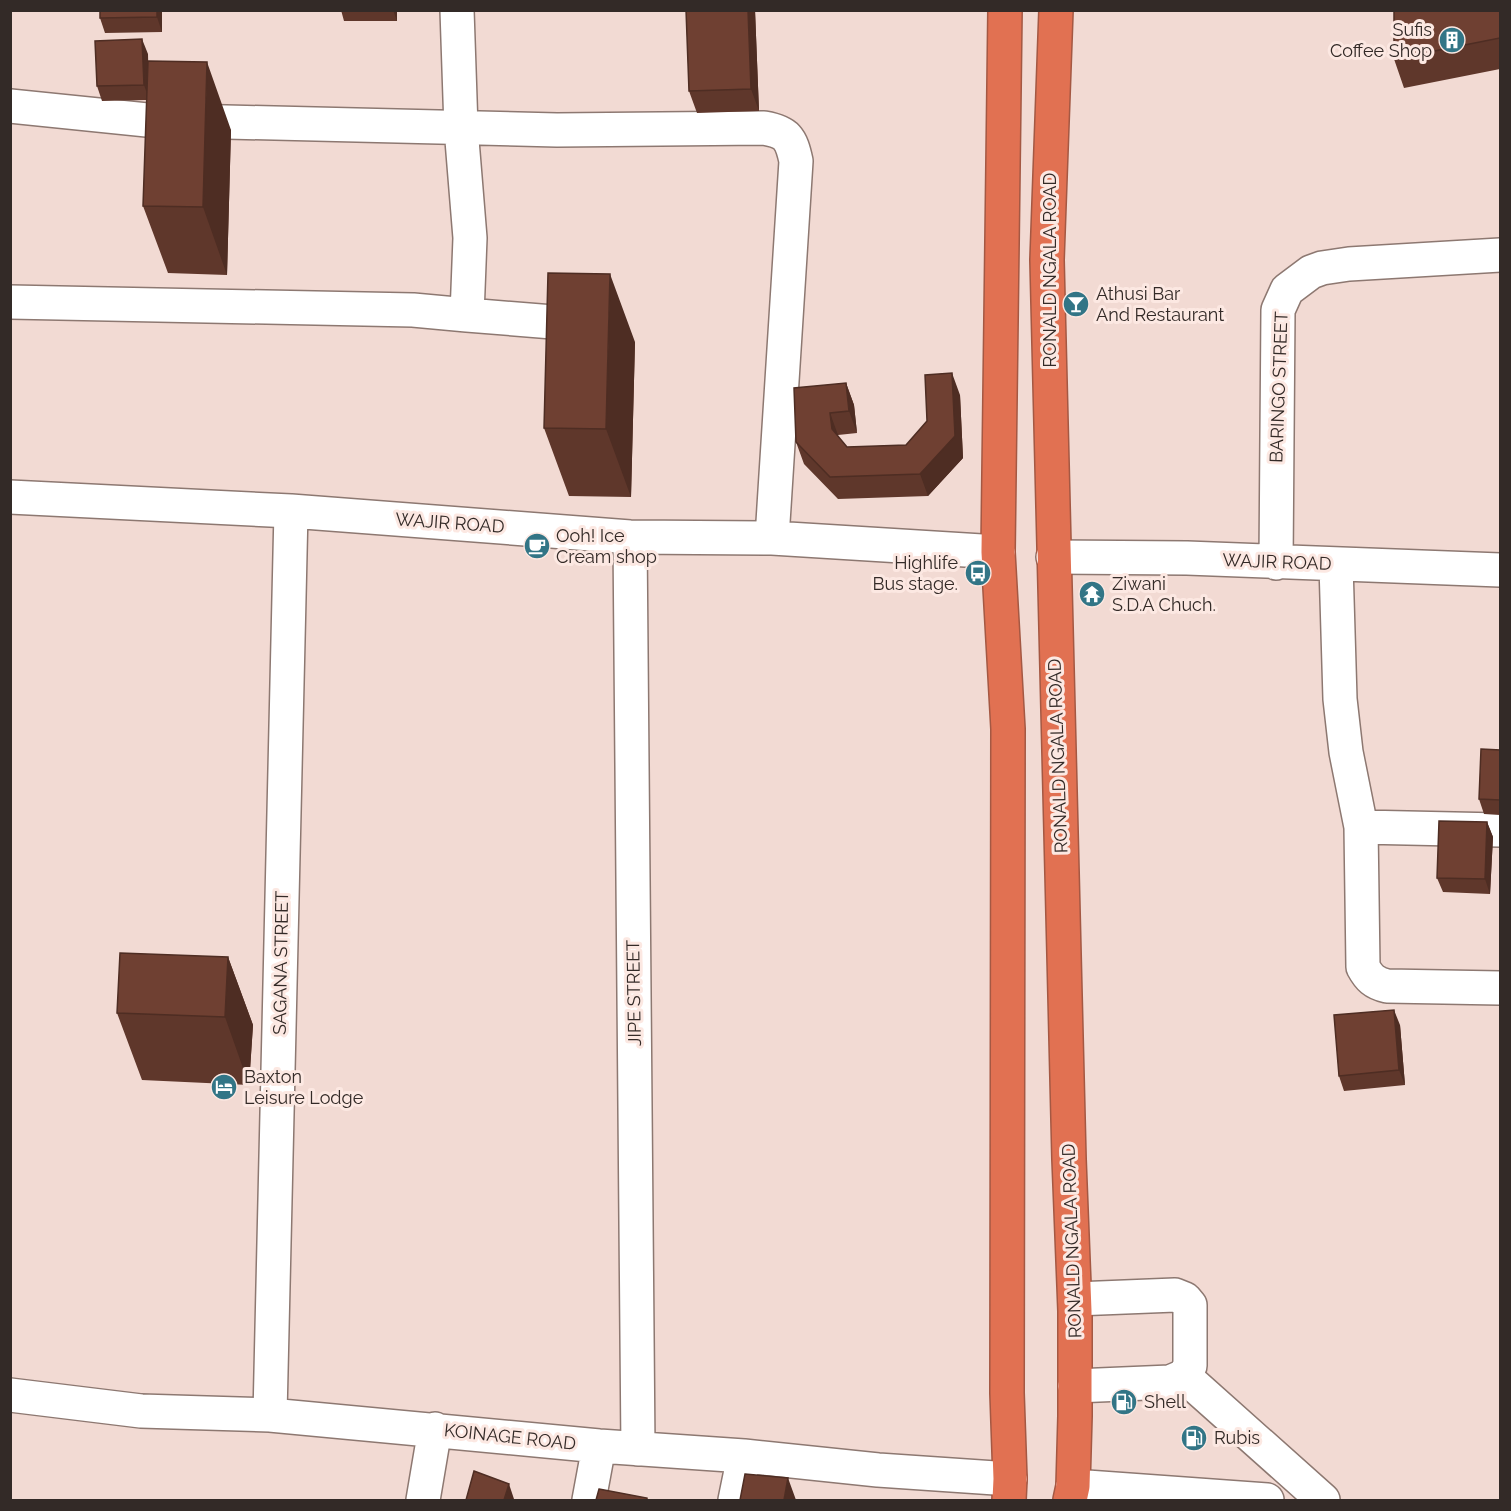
<svg xmlns="http://www.w3.org/2000/svg" width="1511" height="1511" font-family="Raleway,sans-serif">
<style>
.lines{fill:none;stroke-linecap:round;stroke-linejoin:round}
.minor-casing{stroke:#8d7871;stroke-width:36}
.highway-casing{stroke:#a45843;stroke-width:36}
.minor{stroke:#fff;stroke-width:33}
.highway{stroke:#e17152;stroke-width:33}
.wall{fill:#5f372b}
.shaded-wall{fill:#4e2d23}
.building{fill:#6f4032;stroke:#4e2d23;stroke-width:1.5}
.labels{text-anchor:middle;stroke-width:6;stroke-linejoin:round;paint-order:stroke}
.poi-label{font-size:18px;fill:#332a27;stroke:#fce8e2;text-anchor:start}
.street-label{font-size:18px;fill:#332a27;stroke:#fce8e2}
</style>
<rect width="100%" height="100%" fill="#f2dad3"/>
<g class="lines">
<defs>
<path id="minor" d="M10 106 147 120 557 130 764 128C787 132 791 138 796 161L772 538
M10 302 413 310 467 315 470 238 461 128 457 10
M467 315 590 325
M10 497 291 511 630 537 772 538 998 552
M630 537 638 1449
M1053 557 1187 558 1500 570
M1276 563 1278 310 1287 290 1311 272 1322 268 1349 264 1500 255
M1336 565 1340 699 1346 752 1361 827 1500 830
M1361 827 1363 967C1369 978 1374 983 1387 986L1500 988
M1075 1299 1175 1295 1185 1299 1190 1305V1366L1184 1376 1170 1382 1075 1386
M1184 1376 1323 1500
M10 1395 141 1411 270 1415 599 1446 744 1456 878 1470 1010 1479
M270 1415 291 511
M1073 1486 1267 1500
M423 1500 435 1429
M589 1500 599 1446
M735 1500 744 1456"/>
<path id="highway" d="M1005 10 998 552 1008 729 1007 1393 1010 1479 1009 1500
M1056 10 1047 260 1069 1159 1075 1311V1416L1073 1486 1070 1500"/>
</defs>
<!-- minor casing -->
<use href="#minor" class="minor-casing"/>
<!-- highway casing -->
<use href="#highway" class="highway-casing"/>
<!-- minor -->
<use href="#minor" class="minor"/>
<!-- highway -->
<use href="#highway" class="highway"/>
</g>
<!-- wall -->
<path class="wall" d="M162 10V32L105 33 100 18Z
M341 10H397V21H344Z
M686 10H755L759 111 697 113 689 91Z
M1500 10V69L1404 88 1394 59Z
M148 54V61L231 130 227 275 168 273 143 206 147 100 102 101 97 86Z
M635 342 631 497 569 496 544 428Z
M846 383 854 405 857 433 838 435V437L847 447 906 445 960 395 963 458 928 496 838 499 804 464 796 442Z
M1500 750V815L1484 814 1479 799Z
M1487 822 1493 837 1490 894 1443 892 1437 878Z
M228 957 253 1025 249 1085 142 1080 117 1013Z
M1400 1025 1405 1085 1344 1091 1339 1076Z"/>
<!-- shaded-wall -->
<path class="shaded-wall" d="M157 10H162V32L157 17Z
M393 10H397V21Z
M748 10H755L759 111 751 89Z
M142 39 148 54 149 99 144 85Z
M207 62 231 130 227 275 203 207Z
M610 274 635 342 631 497 606 429Z
M952 373 960 395 963 458 928 496 920 474Z
M846 383 854 405 857 433 849 411Z
M830 413 838 435 840 451 832 429Z
M1487 822 1493 837 1490 894 1485 879Z
M228 957 253 1025 249 1085 225 1017Z
M1394 1010 1400 1025 1405 1085 1399 1070Z
M788 1478 796 1500H784Z
M509 1484 514 1499V1500H504Z"/>
<!-- building -->
<path class="building" d="M100 10H157V17L100 18Z
M686 10H748L751 89 689 91Z
M1394 10H1500V38L1394 59Z
M142 39 144 85 97 86 95 41Z
M148 61 207 62 203 207 143 206Z
M548 273 610 274 606 429 544 428Z
M952 373 955 436 920 474 830 477 796 442 794 388 846 383 849 411 830 413 832 429 847 447 906 445 927 421 925 375Z
M1481 749 1500 750V800L1479 799Z
M1439 821 1487 822 1485 879 1437 878Z
M120 953 228 957 225 1017 117 1013Z
M1394 1010 1399 1070 1339 1076 1334 1015Z
M474 1471 509 1484 504 1500H466Z
M745 1474 788 1478 784 1500H740Z
M599 1489 647 1498V1500H596Z"/>
<!-- icons -->
<defs>
<symbol id="building-disc" viewBox="-11 -11 22 22"><circle r="9.5" fill="#327586" stroke="#fce8e2"/><path d="M-4-6H4V6H1V3H-1V6H-4ZM-2.5-4.3h1.7v1.8h-1.7ZM.8-4.3h1.7v1.8H.8ZM-2.5-1h1.7V.8h-1.7ZM.8-1h1.7V.8H.8Z" fill="#fff"/></symbol>
<symbol id="bar-disc" viewBox="-11 -11 22 22"><circle r="9.5" fill="#327586" stroke="#fce8e2"/><path d="M-6-5H6L.8 .8V4.5H3.5V6h-7V4.5H-.8V.8Z" fill="#fff"/></symbol>
<symbol id="cafe-disc" viewBox="-11 -11 22 22"><circle r="9.5" fill="#327586" stroke="#fce8e2"/><path d="M-5.5-4.5H6V0H3Q3 3.5 0 3.5H-2.5Q-5.5 3.5-5.5 0ZM3-3.2v2h1.7v-2ZM-6 4.5H4V6H-6Z" fill="#fff"/></symbol>
<symbol id="bus-disc" viewBox="-11 -11 22 22"><circle r="9.5" fill="#327586" stroke="#fce8e2"/><path d="M-5-6H5V4H4V6H2V4H-2V6H-4V4H-5ZM-3.5-4V0h7V-4ZM-3.5 1.2v1.5H-2V1.2ZM2 1.2v1.5H3.5V1.2Z" fill="#fff"/></symbol>
<symbol id="temple-disc" viewBox="-11 -11 22 22"><circle r="9.5" fill="#327586" stroke="#fce8e2"/><path d="M0-6L5-2H3V0L6.5 2.5H4V6H1.5V3h-3V6H-4V2.5H-6.5L-3 0V-2H-5Z" fill="#fff"/></symbol>
<symbol id="hotel-disc" viewBox="-11 -11 22 22"><circle r="9.5" fill="#327586" stroke="#fce8e2"/><path d="M-6-4.5h1.5V1H6V5H4.5V3h-9V5H-6ZM-4 0a1.8 1.8 0 1 1 3.6 0ZM.5 0V-2.5h3Q6-2.5 6 0Z" fill="#fff"/></symbol>
<symbol id="fuel-disc" viewBox="-11 -11 22 22"><circle r="9.5" fill="#327586" stroke="#fce8e2"/><path d="M-5.5-6h7V0h2V4h1.3V-2.5L3-4.5l.8-.8L6-3V5H2.5V1h-1V6h-7ZM-4.2-4.7v3.2H.2V-4.7Z" fill="#fff"/></symbol>
</defs>
<g fill-rule="evenodd">
<use href="#building-disc" x="1437" y="25" width="30" height="30"/>
<use href="#bar-disc" x="1061" y="289" width="30" height="30"/>
<use href="#cafe-disc" x="522" y="531" width="30" height="30"/>
<use href="#bus-disc" x="963" y="558" width="30" height="30"/>
<use href="#temple-disc" x="1077" y="579" width="30" height="30"/>
<use href="#hotel-disc" x="209" y="1072" width="30" height="30"/>
<use href="#fuel-disc" x="1109" y="1387" width="30" height="30"/>
<use href="#fuel-disc" x="1179" y="1423" width="30" height="30"/>
</g>
<g class="labels">
<!-- poi labels -->
<g class="poi-label">
<text x="1432" y="36" text-anchor="end">Sufis<tspan x="1432" dy="21">Coffee Shop</tspan></text>
<text x="1096" y="300">Athusi Bar<tspan x="1096" dy="21">And Restaurant</tspan></text>
<text x="556" y="542">Ooh! Ice<tspan x="556" dy="21">Cream shop</tspan></text>
<text x="958" y="569" text-anchor="end">Highlife<tspan x="958" dy="21">Bus stage.</tspan></text>
<text x="1112" y="590">Ziwani<tspan x="1112" dy="21">S.D.A Chuch.</tspan></text>
<text x="244" y="1083">Baxton<tspan x="244" dy="21">Leisure Lodge</tspan></text>
<text x="1144" y="1408">Shell</text>
<text x="1214" y="1444">Rubis</text>
</g>
<!-- street labels -->
<g class="street-label">
<text transform="translate(1050 270) rotate(-90)" y="6">RONALD NGALA ROAD</text>
<text transform="translate(1279 387) rotate(-88)" y="6">BARINGO STREET</text>
<text transform="translate(450 523) rotate(4)" y="6">WAJIR ROAD</text>
<text transform="translate(1277 562) rotate(2)" y="6">WAJIR ROAD</text>
<text transform="translate(1058 756) rotate(-92)" y="6">RONALD NGALA ROAD</text>
<text transform="translate(281 963) rotate(-89)" y="6">SAGANA STREET</text>
<text transform="translate(634 993) rotate(-91)" y="6">JIPE STREET</text>
<text transform="translate(1072 1241) rotate(-92)" y="6">RONALD NGALA ROAD</text>
<text transform="translate(510 1437) rotate(6)" y="6">KOINAGE ROAD</text>
</g>
</g>
<!-- border -->
<rect width="1511" height="1511" fill="none" stroke="#332a27" stroke-width="24"/>
</svg>
